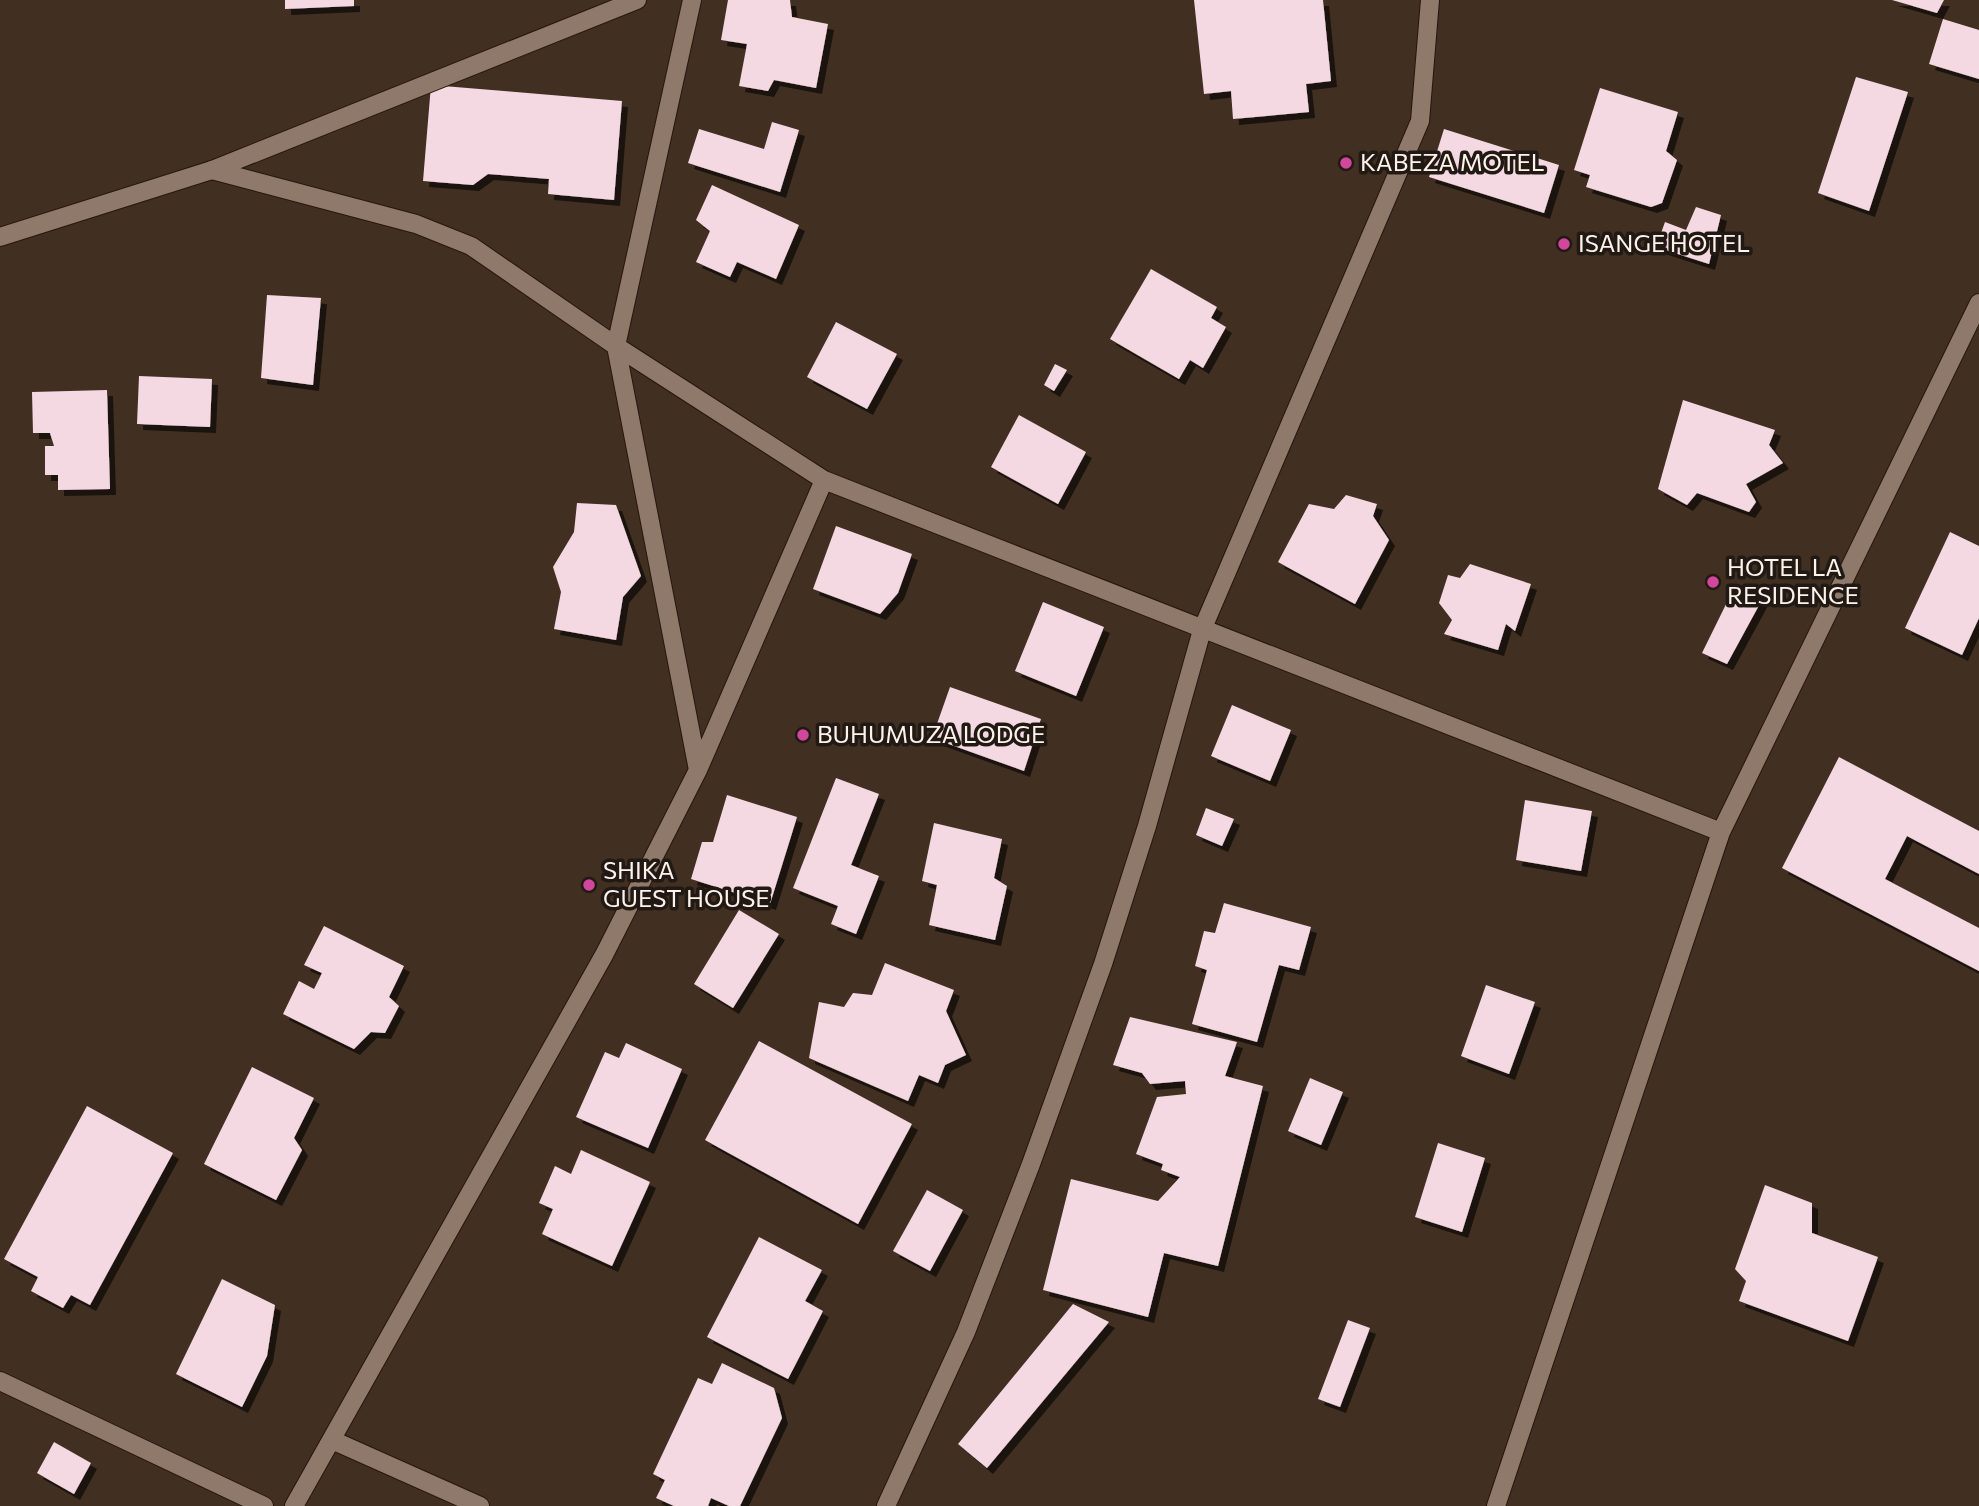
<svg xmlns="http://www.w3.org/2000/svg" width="1979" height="1506" font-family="Commissioner,sans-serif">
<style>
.building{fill:#f5d9e2;filter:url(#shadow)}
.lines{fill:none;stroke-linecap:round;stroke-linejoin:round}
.street-casing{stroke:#27160b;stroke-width:20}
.secondary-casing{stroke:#27160b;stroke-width:20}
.street{stroke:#8e796a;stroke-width:18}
.secondary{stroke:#8e796a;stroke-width:18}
.hotel-dot{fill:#d1479c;stroke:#211913;stroke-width:2.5}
.labels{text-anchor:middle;stroke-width:7;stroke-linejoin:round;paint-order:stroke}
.poi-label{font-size:24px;fill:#fff2ea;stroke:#211913;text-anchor:start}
</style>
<defs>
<filter id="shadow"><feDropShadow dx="6" dy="6" stdDeviation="0" flood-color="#0009"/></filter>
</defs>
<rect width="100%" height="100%" fill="#412f22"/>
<!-- building -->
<path class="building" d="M285 0H354V6L285 9Z
M728 0H790L792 17 828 24 816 88 774 80 768 91 739 86 747 44 721 40Z
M1194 0H1323L1331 81 1306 84 1309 112 1233 119 1231 91 1204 94Z
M1892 0H1944L1937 13Z
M1943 19 1979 30V79L1929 64Z
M1856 77 1908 92 1869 211 1818 193Z
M431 85 622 101 614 200 548 194 549 179 488 174 473 185 423 181Z
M1600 88 1678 112 1666 151 1677 160 1662 203 1651 207 1586 187 1590 175 1574 170Z
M772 122 799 130 780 192 688 163 699 129 764 149Z
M1444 129 1559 165 1544 213 1429 177Z
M712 185 799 225 776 279 737 262 730 277 696 262 710 231 696 220Z
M1696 207 1721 215 1709 264 1656 247 1665 222 1686 230Z
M1151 269 1217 307 1211 318 1226 327 1203 368 1190 360 1179 379 1110 339Z
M267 295 321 298 313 385 261 378Z
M836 322 897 354 867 409 807 377Z
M1055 364 1067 370 1054 391 1044 385Z
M139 376 212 379 210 427 137 424Z
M107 390 110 489 58 490V475H45V446H54L50 433H33L32 392Z
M1683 400 1775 430 1769 445 1783 463 1746 484 1756 502 1749 512 1697 493 1687 505 1658 489Z
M1019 415 1086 452 1058 504 991 467Z
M1346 495 1377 504 1373 516 1389 540 1355 604 1278 562 1309 504 1334 509Z
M577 503 616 505 641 576 623 597 616 640 554 629 561 592 553 567 574 532Z
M836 526 912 554 898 593 880 614 813 589Z
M1950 532 1979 546V618L1962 655 1905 628Z
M1470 564 1531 584 1515 631 1506 624 1498 650 1444 634 1452 620 1439 603 1448 575 1460 578Z
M1735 586 1763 598 1727 664 1702 653Z
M1043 602 1104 627 1076 696 1015 671Z
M950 687 1041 719 1024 771 932 738Z
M1232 705 1291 730 1270 781 1211 756Z
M1839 757 1979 831V874L1907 836 1885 879 1979 928V971L1782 868Z
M836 778 879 794 851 865 879 876 856 934 831 924 838 906 793 888Z
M727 795 797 817 770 904 691 879 702 842H713Z
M1525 800 1592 811 1581 871 1516 860Z
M1206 808 1234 819 1222 846 1196 835Z
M934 823 1002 839 994 878 1007 886 995 940 929 925 937 885 922 881Z
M1224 903 1311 927 1299 970 1279 965 1257 1042 1192 1024 1207 970 1195 966 1204 931 1215 933Z
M739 910 779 934 733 1008 694 984Z
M324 926 404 966 389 997 399 1006 385 1033 371 1032 354 1049 283 1014 299 981 314 989 322 973 304 965Z
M885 963 954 990 946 1011 966 1055 945 1065 938 1083 919 1075 908 1101 809 1058 819 1002 844 1007 853 993 872 995Z
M1486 985 1535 1002 1509 1074 1461 1056Z
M1130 1017 1237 1042 1225 1076 1263 1086 1218 1266 1164 1253 1148 1317 1043 1290 1071 1179 1158 1201 1180 1177 1161 1170 1163 1164 1136 1154 1157 1097 1186 1094 1185 1081 1150 1084 1142 1073 1113 1065Z
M759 1041 912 1124 858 1224 705 1140Z
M626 1043 682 1069 648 1148 576 1117 605 1052 619 1058Z
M252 1067 314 1098 294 1138 302 1150 276 1200 204 1164Z
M1310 1078 1343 1092 1321 1145 1288 1131Z
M87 1106 173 1153 90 1305 71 1295 63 1308 31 1291 38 1277 4 1259Z
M1438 1143 1485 1158 1462 1232 1415 1217Z
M581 1150 650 1182 612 1266 542 1234 553 1209 539 1203 555 1166 571 1174Z
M1765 1185 1812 1203V1233L1878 1257 1848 1341 1739 1301 1746 1281 1735 1269Z
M927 1190 963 1210 930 1271 893 1251Z
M759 1237 822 1270 805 1301 823 1311 788 1379 707 1337Z
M222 1279 275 1305 267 1356 242 1407 176 1374Z
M1073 1304 1109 1322 987 1468 958 1444Z
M1348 1320 1370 1328 1340 1407 1318 1399Z
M722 1363 774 1388 782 1418 740 1506H729L711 1498 708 1506H674L656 1498 665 1480 653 1474 698 1378 712 1384Z
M54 1442 91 1463 74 1494 37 1473Z"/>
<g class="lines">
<defs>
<path id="street" d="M212 170 416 224 471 246 616 346 824 480 1721 832
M698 770 824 480
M0 1381 264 1506
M332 1440 480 1506
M294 1506 604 955 698 770 616 346 692 0
M886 1506 966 1332 1031 1164 1103 964 1147 826 1202 630 1420 121 1430 0
M1496 1506 1721 832 1979 303"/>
<path id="secondary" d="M0 237 212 170 637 0"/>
</defs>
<!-- street casing -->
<use href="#street" class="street-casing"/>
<!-- secondary casing -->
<use href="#secondary" class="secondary-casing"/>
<!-- street -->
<use href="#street" class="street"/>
<!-- secondary -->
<use href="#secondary" class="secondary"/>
</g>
<!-- markers -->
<g class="hotel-dot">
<circle cx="1346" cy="163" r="7"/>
<circle cx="1564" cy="244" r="7"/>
<circle cx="1713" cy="582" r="7"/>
<circle cx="803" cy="735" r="7"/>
<circle cx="589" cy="885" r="7"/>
</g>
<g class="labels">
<!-- poi labels -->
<g class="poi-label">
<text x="1360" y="171">KABEZA MOTEL</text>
<text x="1578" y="252">ISANGE HOTEL</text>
<text x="1727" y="576">HOTEL LA<tspan x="1727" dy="28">RESIDENCE</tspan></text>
<text x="817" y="743">BUHUMUZA LODGE</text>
<text x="603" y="879">SHIKA<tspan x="603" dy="28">GUEST HOUSE</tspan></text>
</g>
</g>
</svg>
